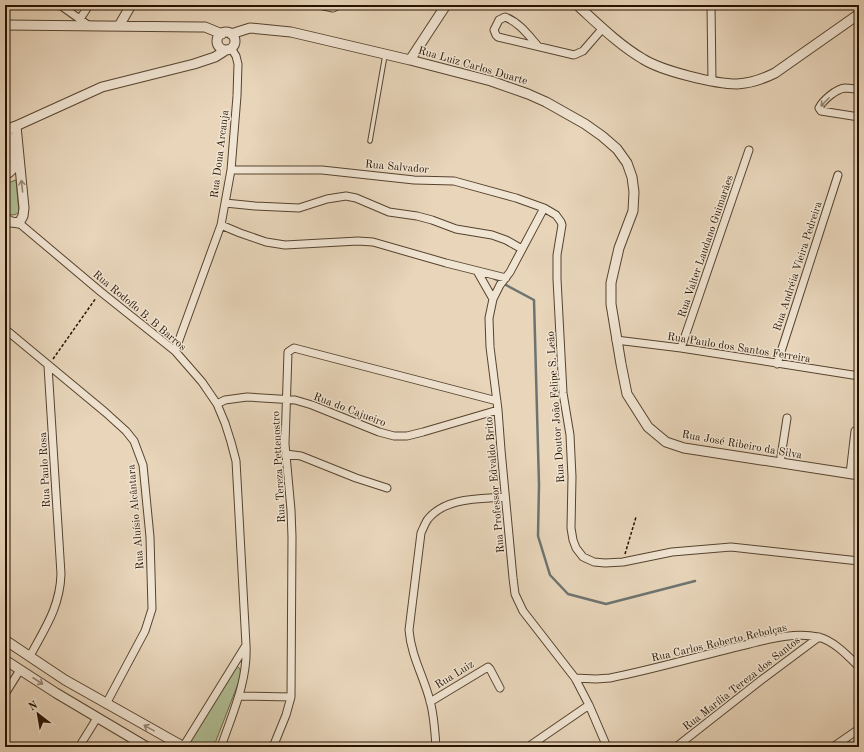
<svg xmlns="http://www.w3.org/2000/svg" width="864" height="752" font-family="'Old Standard TT',serif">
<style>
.green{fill:#b0be94;stroke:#6b684a}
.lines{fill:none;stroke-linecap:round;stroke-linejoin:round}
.stream{stroke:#6d7470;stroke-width:2.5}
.service-casing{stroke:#56432e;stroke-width:5.5}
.minor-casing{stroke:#56432e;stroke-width:9}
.tertiary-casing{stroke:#56432e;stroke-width:11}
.path{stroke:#261200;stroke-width:1.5;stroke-dasharray:3 2;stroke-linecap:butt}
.service{stroke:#f0e4d2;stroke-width:3.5}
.minor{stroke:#f0e4d2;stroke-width:7}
.tertiary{stroke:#f0e4d2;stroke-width:9}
.oneway{stroke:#958674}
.labels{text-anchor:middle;stroke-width:3;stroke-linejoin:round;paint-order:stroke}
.street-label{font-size:11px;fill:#261200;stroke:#f0e4d2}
</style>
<rect width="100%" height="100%" fill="#e8d5ba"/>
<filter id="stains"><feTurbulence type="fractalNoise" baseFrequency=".005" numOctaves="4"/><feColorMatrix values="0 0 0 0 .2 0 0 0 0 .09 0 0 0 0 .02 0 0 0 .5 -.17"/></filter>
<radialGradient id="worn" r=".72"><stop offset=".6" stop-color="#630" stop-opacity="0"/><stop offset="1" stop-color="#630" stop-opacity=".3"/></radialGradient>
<!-- green -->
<path class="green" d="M16 180 19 212C13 217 10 215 5 210V184Z
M237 666 240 669 241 676 214 746 212 747 187 746Z"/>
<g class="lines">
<!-- stream -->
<path class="stream" d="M493 278 534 300 539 485 538 536 550 575 568 594 606 604 695 581"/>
<defs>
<path id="service" d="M370 141 385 55"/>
<path id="minor" d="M60 5 88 25
M319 5 333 8 339 5
M711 5 712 81
M80 19 89 5
M538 46C529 36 519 22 505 17L499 20 494 30 496 35 498 37 574 55 583 51 603 28
M859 90C855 89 850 88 845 88 836 89 823 100 819 108L821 111 859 117
M231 170H322L414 180 454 181 516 198 544 208 556 215 561 222 562 225 557 255V279L563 393 570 435 572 477 571 528 573 540 576 548 583 557 594 562 605 563 623 562 672 552 731 547 859 561
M225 203 255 206 299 208 327 199 346 196 356 198 389 212 417 216 432 220 456 229 492 235 506 240 522 249
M544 208 510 272 500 285 493 299 489 318 490 347 498 410 501 450 513 578 515 594 523 611 575 678 589 705 607 747
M19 223 101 292 175 351 202 382 217 404 225 423 231 442 236 461 238 497 246 645 183 747
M221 225 240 233 266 242 285 245 358 241 373 242 446 263 506 278
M477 271 493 299
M5 329 105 412 126 431 134 441 143 465 150 537 152 609 145 631 106 704
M616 340 681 348 859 376
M681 348 749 150
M175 351 221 225 231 170 237 96 238 64 236 56 231 48
M777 364 838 175
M217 404 225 400 247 397 295 400 312 405 379 432 394 436H407L423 432 498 410
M286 454 301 456 356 478 387 488
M780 463 787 418
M850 474 855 431
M30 656C45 628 60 607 61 574L48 366
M575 678 596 679 610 678C656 669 702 655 749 644 770 639 795 632 818 637 833 640 848 656 859 667
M5 694 20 670
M239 696 291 697
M430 702 488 667 490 669 500 688
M79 747 97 718
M221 747C232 714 248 681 246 645
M273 747 286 715 291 697 292 537 291 510 285 444 288 352 294 348 497 401
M436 747C435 732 434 715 430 701 424 677 411 656 409 630L421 533C423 529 425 523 428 519 446 497 480 499 505 497
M528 747 589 705
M676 747 760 681 819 637
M833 747 859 729"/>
<path id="tertiary" d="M577 5C598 24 619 45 643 59 662 71 715 84 737 84 751 83 763 79 775 73L859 14
M5 25 199 27H205L222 34
M119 26 131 5
M217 41a9 9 0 1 1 18 0a9 9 0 1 1-18 0Z
M231 34 250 28 291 32 410 60 491 81 528 94 546 102 585 124 602 136 617 149 627 163 632 177 634 192 633 211 619 248 611 283V304L621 364 627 394 648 427 666 442 684 448 859 475
M410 60 446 5
M5 130 16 126 102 87 194 64 215 57 226 50
M5 175C11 172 14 169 15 162L6 129
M5 218 11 222 19 223 23 216 24 208 16 126
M5 640 65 680 184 747
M5 660 56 693 147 747"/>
</defs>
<!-- service casing -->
<use href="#service" class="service-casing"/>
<!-- minor casing -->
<use href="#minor" class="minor-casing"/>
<!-- tertiary casing -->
<use href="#tertiary" class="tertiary-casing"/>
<!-- path -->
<path class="path" d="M53 359 96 298
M625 554 636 517"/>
<!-- service -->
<use href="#service" class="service"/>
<!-- minor -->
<use href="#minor" class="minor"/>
<!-- tertiary -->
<use href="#tertiary" class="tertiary"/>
</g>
<!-- one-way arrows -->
<defs><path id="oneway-shaft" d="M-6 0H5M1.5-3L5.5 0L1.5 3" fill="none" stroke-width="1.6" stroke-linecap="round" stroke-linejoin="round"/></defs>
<g class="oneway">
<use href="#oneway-shaft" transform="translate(825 102) rotate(135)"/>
<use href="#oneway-shaft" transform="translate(22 186) rotate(-96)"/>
<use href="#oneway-shaft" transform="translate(38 681) rotate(33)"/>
<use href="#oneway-shaft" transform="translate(149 728) rotate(-151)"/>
</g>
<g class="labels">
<!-- street labels -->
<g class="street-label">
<text transform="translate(473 65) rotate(16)" y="4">Rua Luiz Carlos Duarte</text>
<text transform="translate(219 154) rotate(-83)" y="4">Rua Dona Arcanja</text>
<text transform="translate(397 166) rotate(5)" y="4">Rua Salvador</text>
<text transform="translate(705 246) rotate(-71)" y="4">Rua Valter Laudano Guimarães</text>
<text transform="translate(797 266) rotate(-72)" y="4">Rua Andréia Vieira Pedreira</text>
<text transform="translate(140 310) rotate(40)" y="4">Rua Rodoflo B. B Barros</text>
<text transform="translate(739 347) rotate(9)" y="4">Rua Paulo dos Santos Ferreira</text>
<text transform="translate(555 407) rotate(-94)" y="4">Rua Doutor João Felipe S. Leão</text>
<text transform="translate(350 409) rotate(21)" y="4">Rua do Cajueiro</text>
<text transform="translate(742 444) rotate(10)" y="4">Rua José Ribeiro da Silva</text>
<text transform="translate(278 467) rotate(-93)" y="4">Rua Tereza Pettenostro</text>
<text transform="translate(44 470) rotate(-93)" y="4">Rua Paulo Rosa</text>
<text transform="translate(494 485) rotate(-95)" y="4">Rua Professor Edvaldo Brito</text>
<text transform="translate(135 517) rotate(-95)" y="4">Rua Aluísio Alcântara</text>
<text transform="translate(719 642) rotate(-13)" y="4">Rua Carlos Roberto Rebolças</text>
<text transform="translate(454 674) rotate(-32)" y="4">Rua Luiz</text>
<text transform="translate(741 683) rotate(-38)" y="4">Rua Marília Tereza dos Santos</text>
</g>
</g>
<!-- margin -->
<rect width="864" height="752" fill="none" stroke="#e8d5ba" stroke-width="20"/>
<rect x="6" y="6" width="852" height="740" fill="none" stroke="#261200" stroke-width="2"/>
<rect x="10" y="10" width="844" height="732" fill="none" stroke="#261200"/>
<!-- north arrow -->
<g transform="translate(38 714) rotate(329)" stroke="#f0e4d2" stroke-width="3" paint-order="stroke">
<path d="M0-3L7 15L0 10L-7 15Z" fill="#261200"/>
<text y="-6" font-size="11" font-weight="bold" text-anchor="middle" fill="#261200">N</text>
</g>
<rect width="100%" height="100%" filter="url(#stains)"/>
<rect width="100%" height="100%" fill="url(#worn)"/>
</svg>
